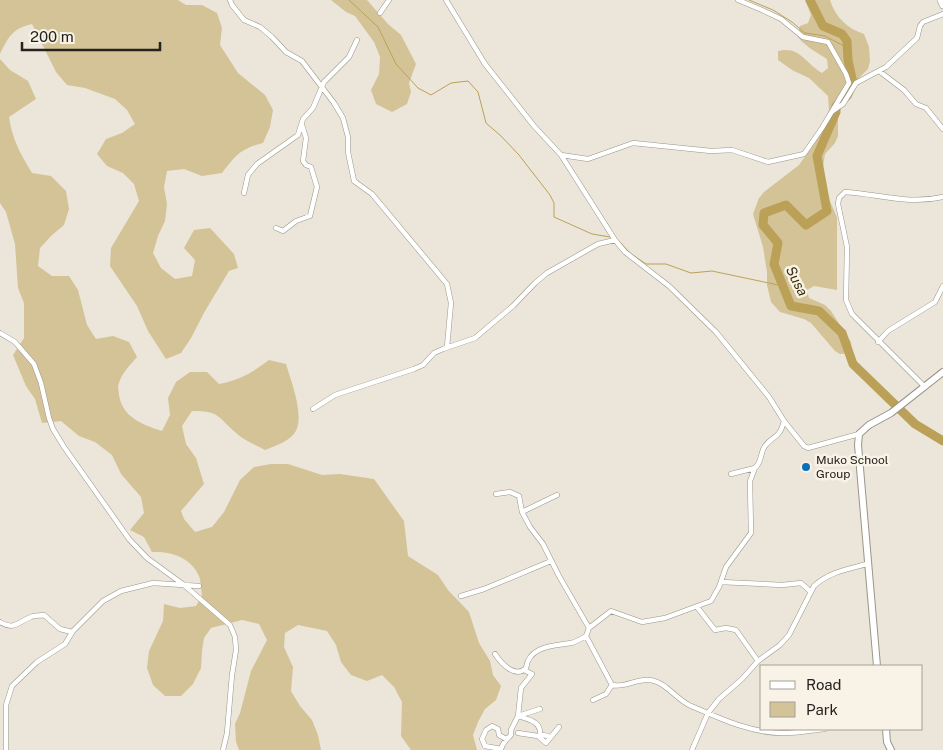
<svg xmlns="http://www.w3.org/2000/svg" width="943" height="750" font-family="'Public Sans',sans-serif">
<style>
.green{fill:#d4c396}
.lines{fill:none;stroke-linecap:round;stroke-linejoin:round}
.stream{stroke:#bba158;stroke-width:1}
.river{stroke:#bba158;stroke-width:9}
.minor-casing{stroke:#999589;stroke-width:5.5}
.secondary-casing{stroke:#999589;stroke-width:8}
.primary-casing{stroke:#999589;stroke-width:8}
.minor{stroke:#fff;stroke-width:4.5}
.secondary{stroke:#fff;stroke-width:6}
.primary{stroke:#fff;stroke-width:7}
.poi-dot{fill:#0b6fbb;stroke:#f8f3e6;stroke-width:2}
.labels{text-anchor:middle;stroke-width:5;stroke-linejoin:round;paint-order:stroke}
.poi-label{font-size:12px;fill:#25231f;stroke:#f8f3e6;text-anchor:start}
.water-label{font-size:14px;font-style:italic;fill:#382d0b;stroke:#f8f3e6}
</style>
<rect width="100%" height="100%" fill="#ebe6d9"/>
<!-- green -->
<path class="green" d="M0 0H178L186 5H202L217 13 222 28 220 45 238 73 265 95 273 110 270 127 263 143C240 149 236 155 222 173L202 176 184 169 167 171 164 187 167 204 165 221 158 236 153 253 161 268 175 279 192 276 195 260 184 248 194 230 210 228 234 254 238 268 229 271 205 311 191 338 181 353 166 359 148 331 137 306 110 266 111 248 139 201 134 184 123 173 107 166 97 154 106 139 122 133 135 124 127 110 115 99 85 88 67 85 56 72 32 24C12 29 9 36 0 54Z
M331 0H367L388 24 401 35 416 64 409 83 411 92 407 104 392 112 376 104 371 90 379 74 380 57 374 42 355 16 346 12Z
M805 0H830C835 17 848 29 864 34L869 47 870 61 868 69 860 77 838 114V136L835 143 825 154 822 173 828 197 837 217V290L814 286 807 290 809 298 825 305 831 311 851 342 852 353 840 354 835 351 811 323 804 319 780 312 771 302 767 285V272L763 247 753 214 759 198 764 192 799 165 813 145 829 110 828 96 809 78 792 70 778 60V51C800 46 805 63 822 73L828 68 827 59C819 54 800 43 797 35L800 26 808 23 811 15Z
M0 59 10 70 28 81 36 99 9 117C12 139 21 155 32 173L51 176 66 191 69 209 64 225 51 236 40 248 38 266 52 276H69L78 290 87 325 96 339 113 336 129 342 137 357C130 365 122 373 119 383 117 387 119 391 119 395 122 417 143 425 162 431L170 415 168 398 176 382 190 372H207L219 384C240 380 253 372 269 360L286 364C291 381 307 421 293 435 285 443 275 446 265 450 256 445 243 440 235 432 216 415 219 411 192 411L182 426 186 444 196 458 204 484 181 511 184 519 195 532 212 527 224 512 240 480 254 467 271 464H288L322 475 340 474 374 479 404 521 408 556 438 575 448 590 469 612 479 643 490 661 493 675 501 686 496 700 485 709 478 722 473 735 477 750H411L401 736 402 702 394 687 382 675 367 681 351 675 341 662 336 645 327 631 298 625 285 633 284 647 293 667 291 691 300 706 312 720 318 735 321 750H239L236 742 235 724 240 713 251 671 267 640 259 624 242 620 211 628 204 638 202 651 201 668 193 684 181 696H165L153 685 147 668 149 651 163 621 164 604 180 608 196 606 202 595C201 589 201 581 199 576 191 557 170 551 152 552L144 537 130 530 144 513 141 497 121 474 112 455 95 442 79 436 61 421 42 423 35 399 26 386 13 355 24 338V303L18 288 15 244 6 212 0 203Z"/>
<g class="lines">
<!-- stream -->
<path class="stream" d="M349 0 378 27 396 64 418 88 431 95 451 83 468 81 478 92 486 123 501 136 519 155 550 195 554 203V217L592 234 610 237
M749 0 773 10 792 22 805 33 825 36 848 48
M616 238 630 253 646 264H666L691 273 712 271 783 286"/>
<!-- river -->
<path class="river" d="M810 0 823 26 842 34 847 41 848 60 853 83 847 96 836 106V112L817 156 827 211 806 225 786 205 764 213 763 225 778 243 774 264 791 306 819 311 842 333 853 364 915 424 943 441"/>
<defs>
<path id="minor" d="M230 0 232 5 244 20 260 27 272 37 286 52 302 61 334 103 343 118 348 137V152L354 181 372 194 447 284 451 303 447 347
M446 0 485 64 534 126 561 155 615 240 625 252 669 286 716 332 769 397 784 421 804 446 808 448 859 434
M380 13 389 0
M879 71 904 90 916 104 926 108 943 129
M833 111 843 104 856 83 886 67 917 38 920 26 923 22 943 14
M561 155 588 159 633 143 711 151 732 150 768 162 804 154 822 128 849 83 846 74 828 42 803 37 781 19 762 10 738 0
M244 193 248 175 257 164 298 135 303 119 313 108 324 82 349 57 357 40
M276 228 283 231 296 221 310 216 317 187 311 167 306 165 303 161 306 138 302 125
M0 333 15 342 34 364 41 383 49 418 53 429 64 447 129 539 147 558 184 585 230 625 235 637 236 650 232 675 227 733 223 750
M878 342 888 331 935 302 943 286
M925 387 852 314 846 300 847 247 838 204 839 198 845 192C878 194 909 205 943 197
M313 409 335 395 414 369 423 365 434 353 443 349 475 338 513 306 535 283 547 273 598 244 615 240
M755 468 750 481 751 533 726 567 719 587 711 601 665 618 642 622 611 611 589 628 586 636 612 685C625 688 635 679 648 680 664 680 675 698 689 705 719 718 752 734 786 733 799 733 812 730 825 729
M731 474 755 468C762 462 760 453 765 446 774 434 779 440 784 421
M496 494 510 492 519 496 522 512 530 527 543 544 559 576 589 628
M522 512 557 495
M721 582 782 585 801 583 811 592
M461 596 484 589 551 561
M697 607 715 630 726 628 736 630 758 661
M0 622C15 631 19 621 31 617 34 615 40 616 44 615L60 629 72 632
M495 654C501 663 515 679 526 668 529 645 555 646 571 643 576 642 581 639 586 636
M524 670 532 674 521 688 518 716C531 720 542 722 540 737L544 735 550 737
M593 700 606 694 612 685
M518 733 538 736 546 743 559 727
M506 739 499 735 498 729 492 726 486 730 482 739 485 746 501 749C503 742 506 740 511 735V730L518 716 540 709
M6 750V705L12 686 37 662 65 644 73 631 103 601 121 591 153 583 199 586
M692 750 708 713 719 699 742 679 758 661 780 645 789 635 814 586C829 572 848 569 867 564"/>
<path id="secondary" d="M877 666 858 445 859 434 869 425 891 413 943 372
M886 729 887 742 891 750"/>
<path id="primary" d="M941 0 943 5"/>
</defs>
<!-- minor casing -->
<use href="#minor" class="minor-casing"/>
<!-- secondary casing -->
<use href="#secondary" class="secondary-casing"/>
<!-- primary casing -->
<use href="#primary" class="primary-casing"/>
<!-- minor -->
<use href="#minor" class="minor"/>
<!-- secondary -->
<use href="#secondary" class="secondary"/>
<!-- primary -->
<use href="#primary" class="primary"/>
</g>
<!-- markers -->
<circle class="poi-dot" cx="806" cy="467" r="5"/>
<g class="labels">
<!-- poi labels -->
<g class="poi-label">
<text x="816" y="464">Muko School<tspan x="816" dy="14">Group</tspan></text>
</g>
<!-- water labels -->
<g class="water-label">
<text transform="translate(797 281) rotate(63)" y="5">Susa</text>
</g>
</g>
<!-- legend -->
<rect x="760" y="665" width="162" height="65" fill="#f8f3e6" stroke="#a4a096"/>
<rect x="770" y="681" width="25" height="8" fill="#ffffff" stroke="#a4a096"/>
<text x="806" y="690" font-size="15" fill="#25231f">Road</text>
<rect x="770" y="702" width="25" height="15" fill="#d4c396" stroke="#a4a096"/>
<text x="806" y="715" font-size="15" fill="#25231f">Park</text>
<!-- scale -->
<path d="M22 42v8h138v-8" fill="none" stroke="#25231f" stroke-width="2.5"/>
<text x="30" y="42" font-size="15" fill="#25231f" stroke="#f8f3e6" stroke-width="4" paint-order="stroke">200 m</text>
</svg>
